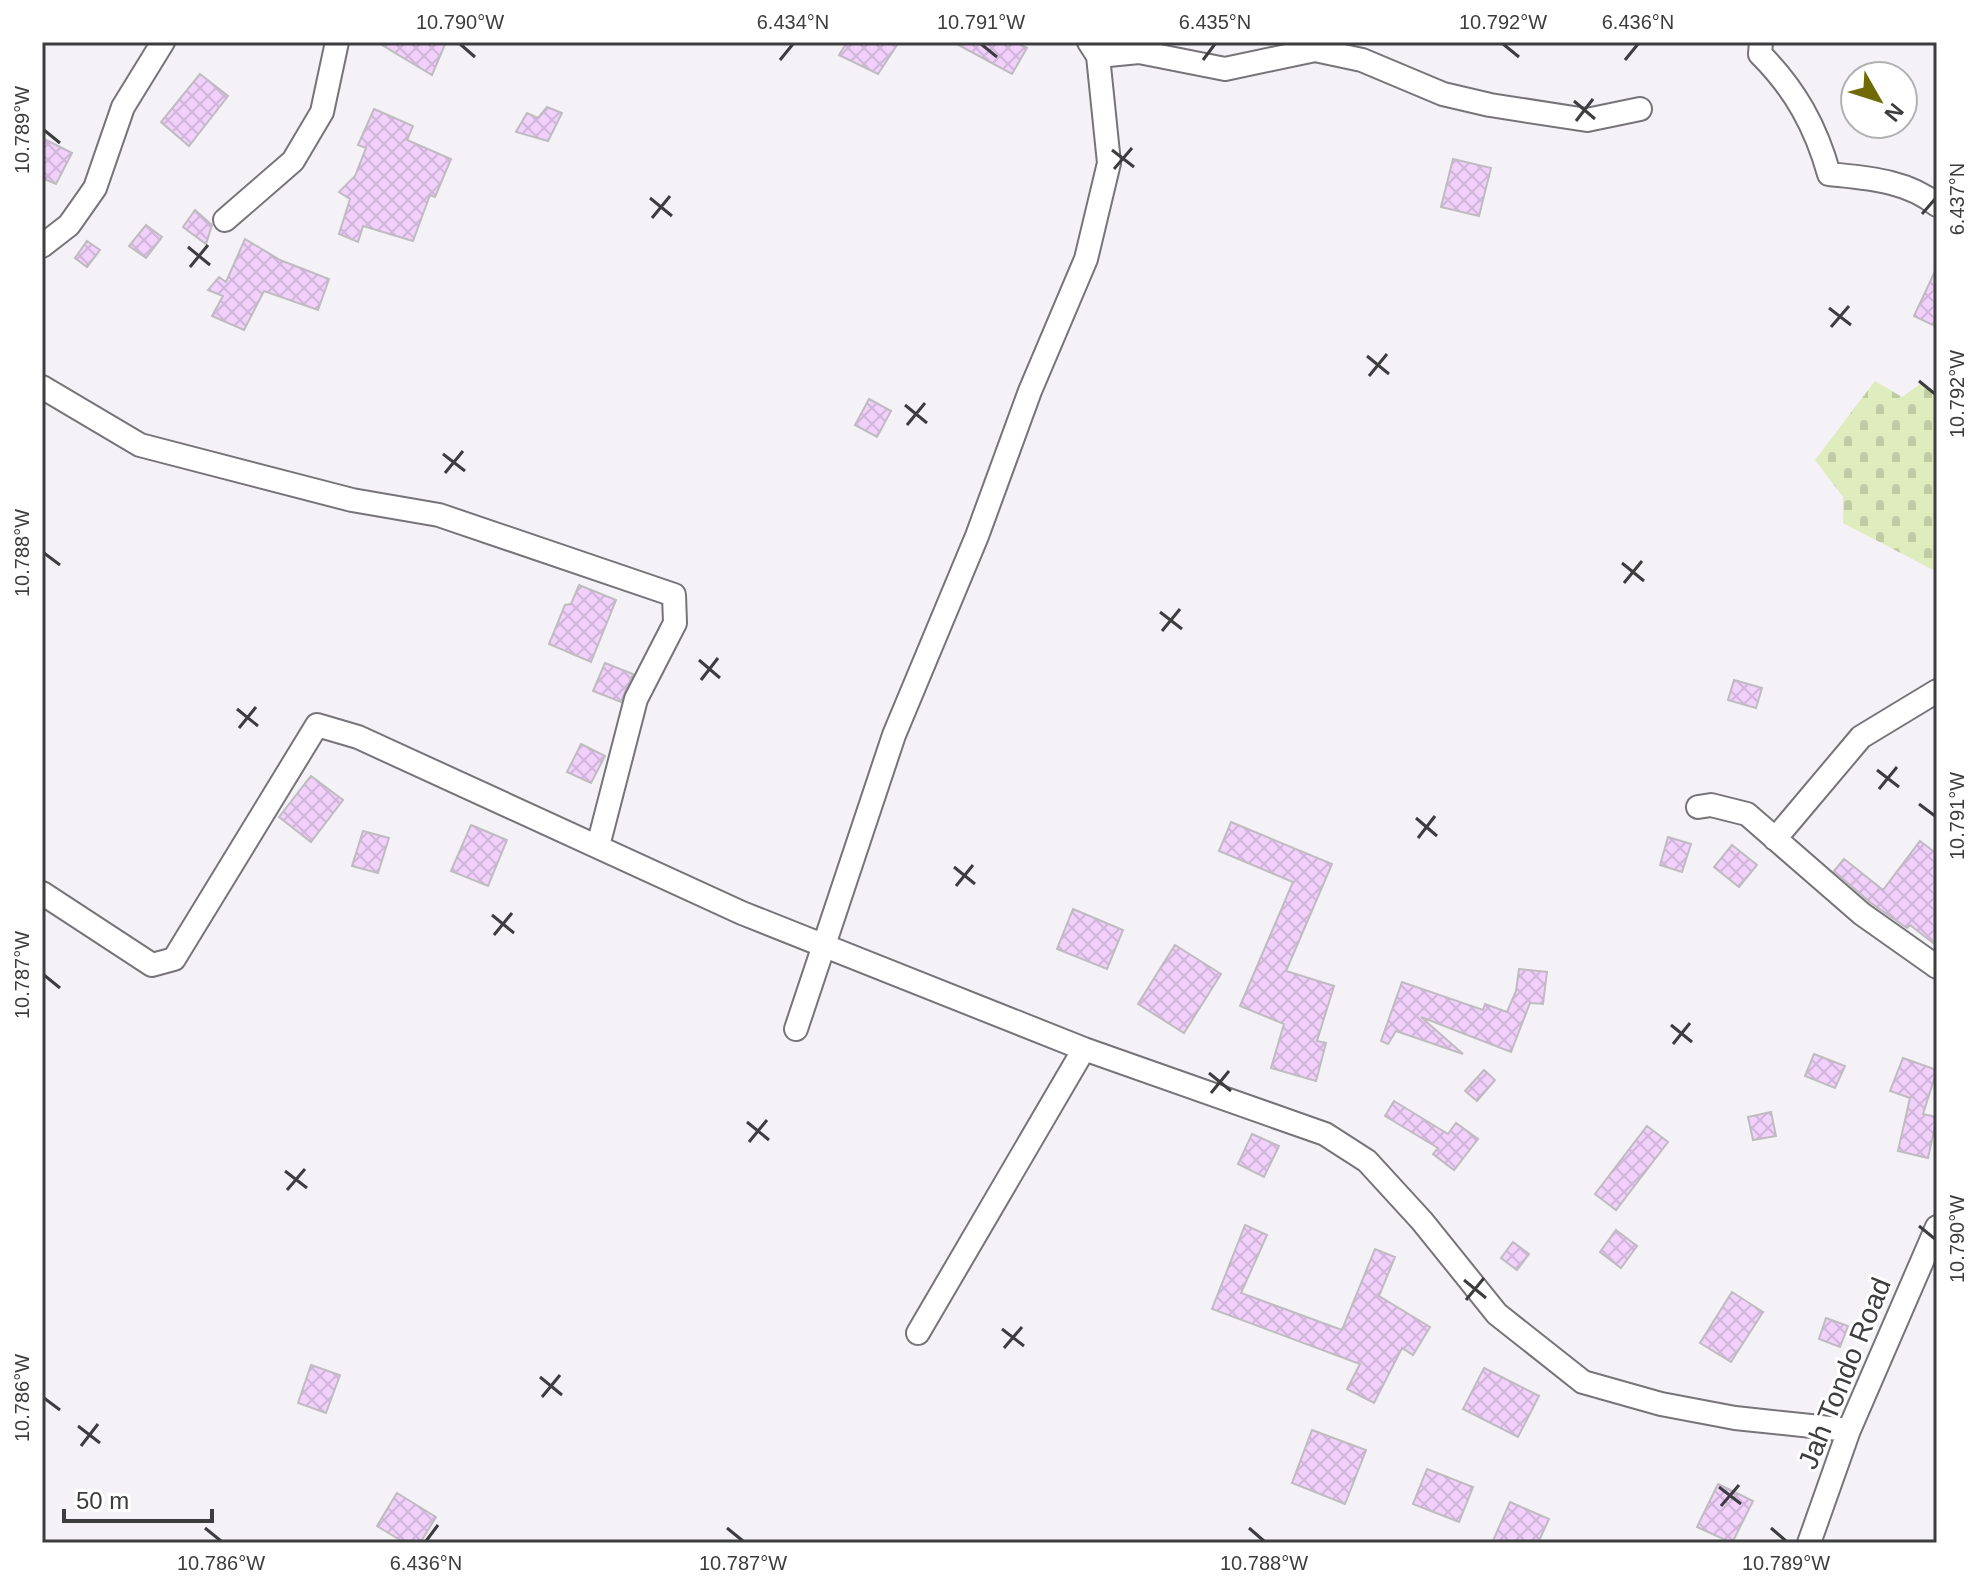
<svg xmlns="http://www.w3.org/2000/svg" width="1979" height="1585" font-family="Arial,sans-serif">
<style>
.cemetery{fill:url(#cemetery-stones)}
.building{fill:url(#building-cross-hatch);stroke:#bfbcc0;stroke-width:2}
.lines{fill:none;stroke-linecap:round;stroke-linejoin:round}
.minor-casing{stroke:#767478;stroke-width:26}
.minor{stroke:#fff;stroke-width:22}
.ticks{fill:none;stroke:#3d3c3e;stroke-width:3}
.labels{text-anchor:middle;stroke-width:6;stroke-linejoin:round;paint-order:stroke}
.street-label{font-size:28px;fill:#3d3c3e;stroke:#fff}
.neatline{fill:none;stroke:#3d3c3e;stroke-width:3}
.ticks-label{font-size:20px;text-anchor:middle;fill:#3d3c3e}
</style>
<defs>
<pattern id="cemetery-stones" width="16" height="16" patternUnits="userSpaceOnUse" patternTransform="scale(2)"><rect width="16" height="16" fill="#dfecbe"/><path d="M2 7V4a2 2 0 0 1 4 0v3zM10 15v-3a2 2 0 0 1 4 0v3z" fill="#c0cba4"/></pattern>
<pattern id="building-cross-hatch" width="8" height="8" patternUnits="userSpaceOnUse" patternTransform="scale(2)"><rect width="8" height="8" fill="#f2d0fc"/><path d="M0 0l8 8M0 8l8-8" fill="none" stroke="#d0b4d9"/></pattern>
</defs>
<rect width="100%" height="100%" fill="#f4f2f6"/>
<!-- cemetery -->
<path class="cemetery" d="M1875 381 1902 397 1923 382 1937 399V572L1843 523V497L1815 460Z"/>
<!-- building -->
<path class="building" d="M377 42H446L432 75Z
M847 42H899L878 74 839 55Z
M953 42H1016L1027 48 1012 74Z
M200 74 228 96 189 146 161 122Z
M547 107 562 113 548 141 516 132 527 113 538 118Z
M374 109 413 126 407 140 451 159 435 197 430 195 413 241 363 226 358 242 339 234 350 199 339 192 355 176 366 148 358 145Z
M42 138 72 153 56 184 42 178Z
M1453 159 1491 168 1479 216 1441 207Z
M195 210 212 225 206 244 183 227Z
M146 225 162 237 146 258 129 246Z
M245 239 280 260 329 279 318 310 264 291 244 330 212 316 223 296 208 290 219 277 226 282Z
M87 241 100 250 87 267 75 258Z
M1937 267V327L1914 316Z
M869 399 891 411 877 437 855 425Z
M579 585 616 600 591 662 549 644 565 605 571 604Z
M605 663 633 674 621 702 593 691Z
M1734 680 1762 688 1756 708 1728 700Z
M581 744 605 756 591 783 567 772Z
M311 776 343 800 311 842 279 817Z
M1231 822 1332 864 1286 971 1334 986 1317 1041 1326 1043 1316 1081 1271 1068 1284 1024 1240 1006 1293 882 1219 851Z
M471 825 507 840 488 886 451 871Z
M363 831 389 838 378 873 352 866Z
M1668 837 1691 844 1682 872 1660 865Z
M1920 841 1937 854V946L1910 925 1907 928 1871 903 1834 871 1844 859 1883 890Z
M1732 845 1757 865 1739 887 1714 867Z
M1073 909 1123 930 1107 969 1057 949Z
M1175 945 1221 974 1184 1033 1138 1004Z
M1519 969 1547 972 1543 1004 1530 1003 1511 1052 1421 1017 1463 1054 1396 1031 1388 1044 1381 1041 1402 982 1483 1010 1485 1004 1507 1012 1516 991Z
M1814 1054 1845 1066 1835 1088 1805 1076Z
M1903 1058 1937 1070 1923 1114 1937 1117 1928 1158 1898 1151 1910 1098 1890 1091Z
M1484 1070 1495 1080 1477 1101 1465 1091Z
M1394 1101 1448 1134 1456 1123 1478 1139 1454 1170 1433 1154 1438 1148 1385 1116Z
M1771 1112 1776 1136 1753 1140 1748 1117Z
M1647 1126 1668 1142 1616 1210 1595 1194Z
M1252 1134 1279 1146 1264 1177 1238 1164Z
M1245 1225 1267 1235 1241 1293 1342 1330 1375 1249 1395 1257 1379 1296 1430 1327 1413 1355 1402 1348 1374 1403 1347 1389 1360 1364 1212 1309Z
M1616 1230 1637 1246 1621 1268 1600 1252Z
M1513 1242 1529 1254 1517 1270 1501 1258Z
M1732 1292 1763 1312 1731 1362 1700 1343Z
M1826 1318 1848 1326 1840 1347 1819 1339Z
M311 1365 340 1375 326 1413 298 1403Z
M1484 1368 1539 1396 1518 1437 1463 1409Z
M1312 1430 1366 1450 1345 1504 1292 1483Z
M1427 1469 1473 1487 1459 1522 1413 1504Z
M1718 1484 1753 1501 1732 1543 1697 1527Z
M397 1493 436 1517 420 1543H405L377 1526Z
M1510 1502 1549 1519 1538 1543H1492Z"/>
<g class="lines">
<defs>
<path id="minor" d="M1761 42 1760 54C1795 89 1816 127 1829 174 1866 178 1907 180 1937 205
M1098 56 1139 52 1225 69 1315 50 1362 60 1443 94 1490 105 1587 120 1640 109
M225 220 293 161 322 112 337 42
M42 246 69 225 95 188 123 107 163 42
M42 387 140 445 352 500 439 515 674 595 675 623 636 699 598 846
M1698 807 1711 805 1747 814 1862 914 1937 967
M1775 839 1861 737 1937 691
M42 893 152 965 174 959 317 725 358 737 742 913 1084 1049 1325 1134 1367 1161 1422 1221 1497 1314 1583 1382 1661 1404 1735 1418 1849 1430
M796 1029 894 735 977 536 1030 391 1086 259 1109 163 1098 56 1089 42
M918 1333 1084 1049
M1809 1543 1849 1430 1937 1227"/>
</defs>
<!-- minor casing -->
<use href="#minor" class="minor-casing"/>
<!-- minor -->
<use href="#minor" class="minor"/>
</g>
<!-- ticks -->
<path class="ticks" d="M460 44 475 57M981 44 997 57M1503 44 1519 57M780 60 793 44M1203 60 1215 44M1625 60 1638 44M1574 101 1595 119M1576 121 1593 99M44 130 60 143M1112 150 1134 167M1114 169 1132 148M650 198 672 216M1922 214 1935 199M652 218 670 196M188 247 210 265M190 267 208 245M1829 308 1851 325M1831 327 1849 306M1367 356 1389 374M1369 376 1387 354M1919 381 1935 394M905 405 927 423M907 425 925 403M443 454 465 471M445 473 463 451M44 553 60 565M1622 563 1644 581M1624 583 1642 561M1160 612 1182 629M1162 631 1180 609M699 660 720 678M701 680 718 658M237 709 258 726M239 728 256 707M1877 770 1899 787M1879 789 1897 767M1919 804 1935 816M1416 818 1437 836M1418 838 1435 816M954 867 975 884M956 886 973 865M492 915 514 933M494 935 512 913M44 975 60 988M1671 1025 1692 1042M1673 1044 1690 1023M1209 1073 1231 1091M1211 1093 1229 1071M747 1122 769 1140M749 1142 767 1120M285 1171 307 1188M287 1190 305 1169M1919 1226 1935 1239M1464 1280 1486 1298M1466 1300 1484 1278M1002 1329 1024 1346M1004 1348 1022 1327M540 1377 562 1395M542 1397 560 1375M44 1398 60 1410M78 1426 100 1443M81 1446 98 1424M1719 1487 1741 1504M1721 1506 1739 1485M205 1528 221 1541M727 1528 743 1541M1249 1528 1264 1541M1771 1528 1786 1541M426 1541 438 1525"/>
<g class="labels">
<!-- street labels -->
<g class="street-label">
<text transform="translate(1844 1373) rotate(-68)" y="10">Jah Tondo Road</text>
</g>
</g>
<!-- border -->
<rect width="1979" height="1585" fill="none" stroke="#ffffff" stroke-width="88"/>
<!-- north arrow -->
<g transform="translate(1879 100) rotate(129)"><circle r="38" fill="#ffffff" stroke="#b1b1b2" stroke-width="2"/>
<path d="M0-6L14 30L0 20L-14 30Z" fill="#716b07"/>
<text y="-12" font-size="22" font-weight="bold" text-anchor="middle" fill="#3d3c3e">N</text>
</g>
<!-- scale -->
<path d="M64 1509v12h148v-12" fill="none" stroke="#3d3c3e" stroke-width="4"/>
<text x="76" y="1509" font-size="24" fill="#3d3c3e" stroke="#ffffff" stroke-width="6" paint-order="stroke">50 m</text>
<rect x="44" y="44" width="1891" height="1497" class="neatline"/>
<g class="ticks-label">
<text x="460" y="29">10.790°W</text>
<text x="793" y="29">6.434°N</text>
<text x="981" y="29">10.791°W</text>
<text x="1215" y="29">6.435°N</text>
<text x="1503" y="29">10.792°W</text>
<text x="1638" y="29">6.436°N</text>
<text transform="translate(22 130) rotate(-90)" y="7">10.789°W</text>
<text transform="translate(1957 199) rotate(-90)" y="7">6.437°N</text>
<text transform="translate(1957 394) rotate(-90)" y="7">10.792°W</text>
<text transform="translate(22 553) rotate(-90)" y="7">10.788°W</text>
<text transform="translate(1957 816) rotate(-90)" y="7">10.791°W</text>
<text transform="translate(22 975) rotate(-90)" y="7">10.787°W</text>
<text transform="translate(1957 1239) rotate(-90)" y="7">10.790°W</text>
<text transform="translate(22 1398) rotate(-90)" y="7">10.786°W</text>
<text x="221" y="1570">10.786°W</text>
<text x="426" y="1570">6.436°N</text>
<text x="743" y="1570">10.787°W</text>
<text x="1264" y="1570">10.788°W</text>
<text x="1786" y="1570">10.789°W</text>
</g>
</svg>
